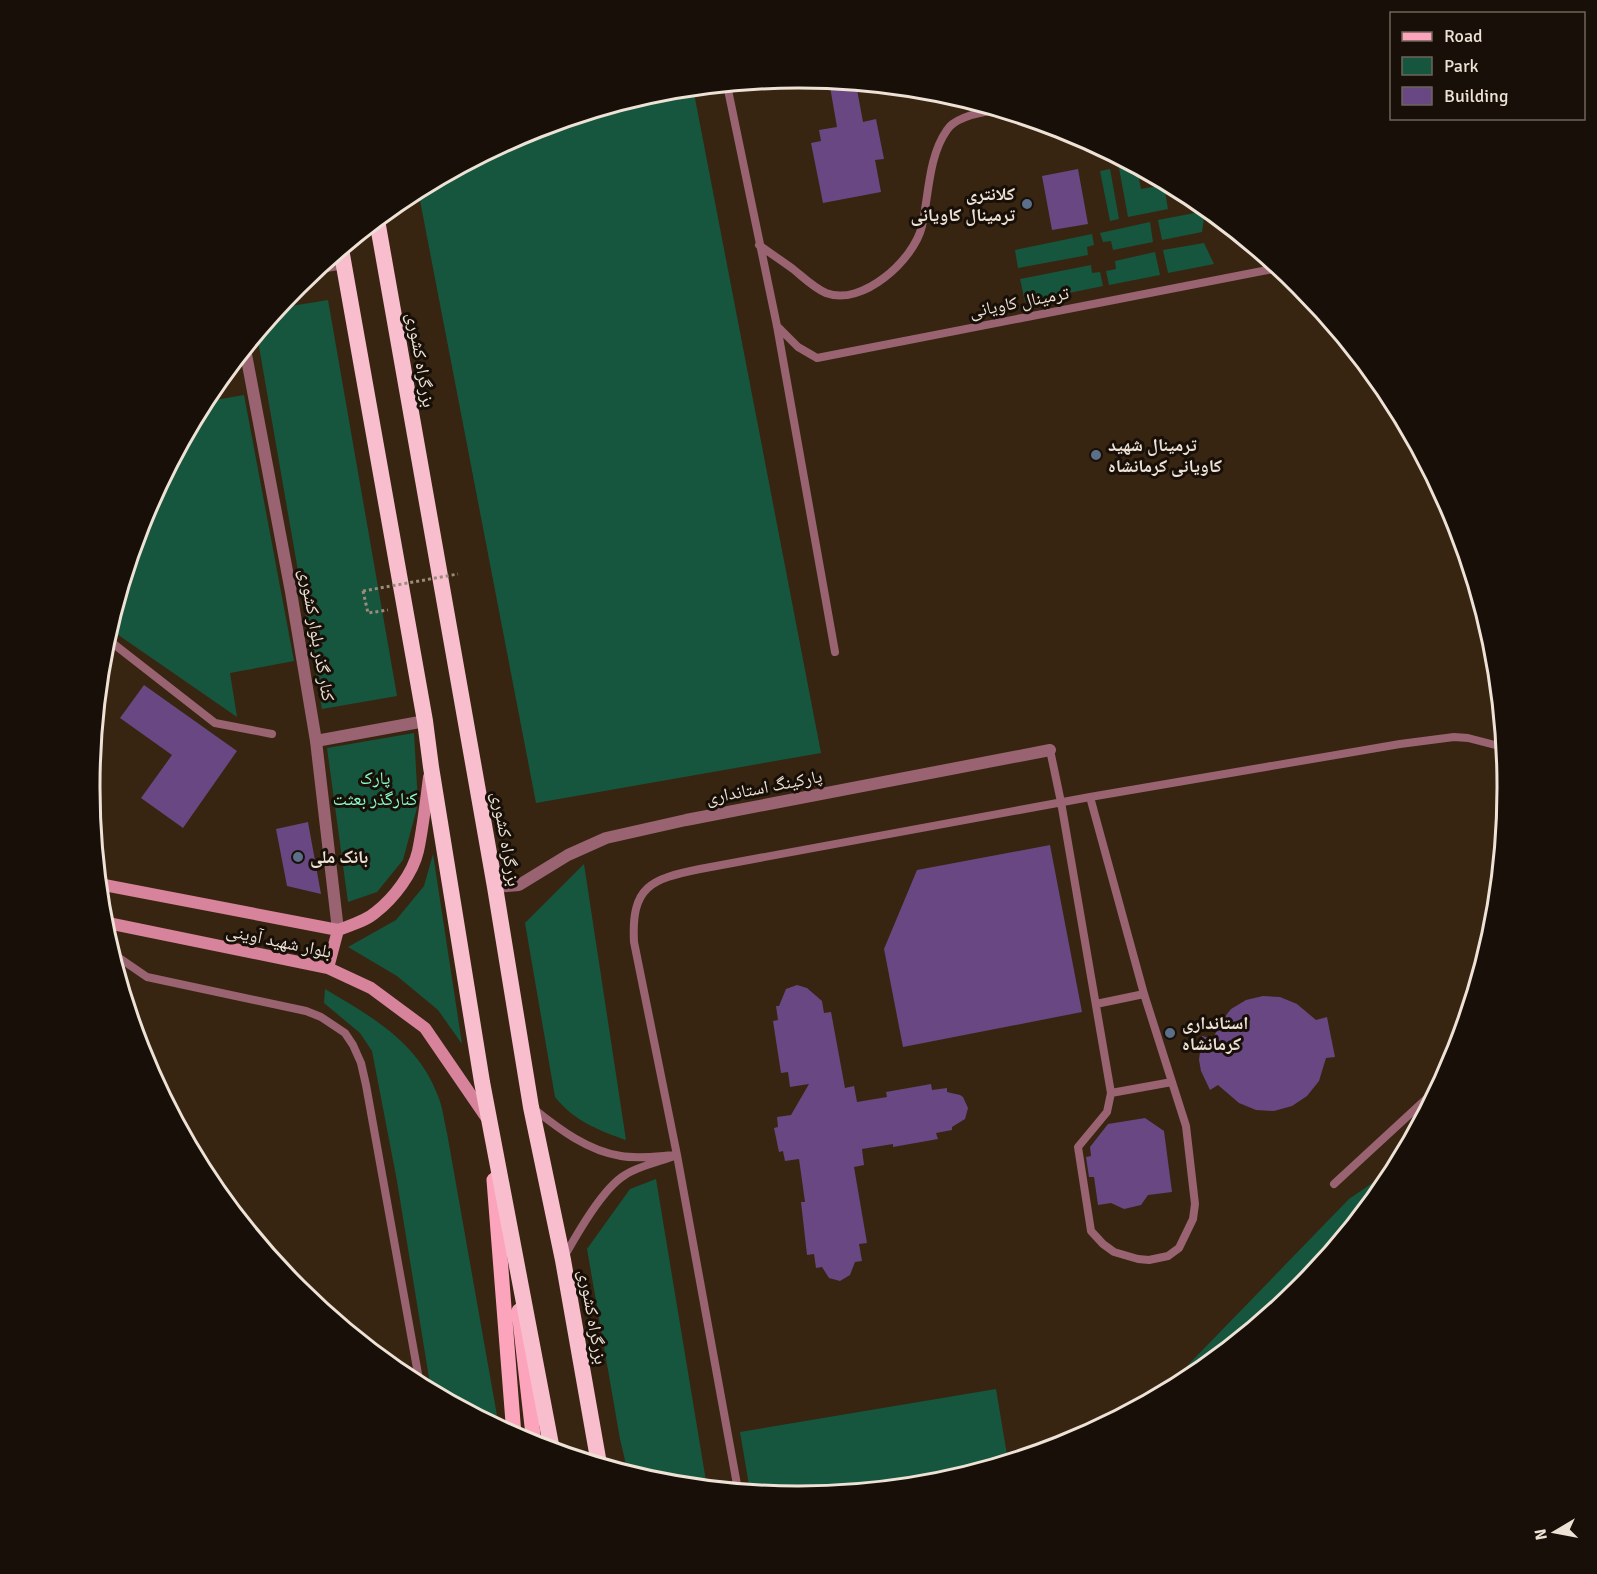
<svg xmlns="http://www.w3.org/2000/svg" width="1597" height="1574" font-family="Signika,'Noto Naskh Arabic',sans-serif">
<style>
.green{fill:#16563e}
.building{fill:#694782}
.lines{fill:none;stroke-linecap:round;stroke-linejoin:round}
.path{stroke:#9a8b7b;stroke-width:3;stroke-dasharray:3 3;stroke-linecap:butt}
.service{stroke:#996372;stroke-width:8}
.minor{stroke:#996372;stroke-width:12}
.tertiary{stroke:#996372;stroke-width:12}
.secondary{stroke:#d8839c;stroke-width:12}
.primary{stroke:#fda4bd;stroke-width:15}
.trunk{stroke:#f8bece;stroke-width:16}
.path-bridge{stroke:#9a8b7b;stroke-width:3;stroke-dasharray:3 3;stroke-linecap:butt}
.service-dot{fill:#5c6f8a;stroke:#181008;stroke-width:2}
.labels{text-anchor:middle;stroke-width:6;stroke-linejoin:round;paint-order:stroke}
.poi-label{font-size:18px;font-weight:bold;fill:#eee2d6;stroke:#181008;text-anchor:start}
.street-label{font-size:18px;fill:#eee2d6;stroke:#181008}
.park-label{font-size:18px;fill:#86fdca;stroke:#181008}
.rim{fill:none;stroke:#eee2d6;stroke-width:3}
</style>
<rect width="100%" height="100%" fill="#372511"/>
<!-- green -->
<path class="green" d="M693 88 821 753 536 803 418 190 527 132 661 92Z
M1132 165 1137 168 1141 189 1164 185 1168 209 1128 217 1119 168Z
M1110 169 1119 219 1110 221 1100 171Z
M1205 211 1202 232 1162 240 1158 220Z
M1150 222 1153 242 1113 250 1111 241 1103 242 1100 233Z
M1092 234 1094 245 1087 247 1088 255 1018 268 1015 250Z
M1204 243 1214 264 1168 273 1163 250Z
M1155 252 1160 275 1109 285 1106 271 1116 269 1115 261Z
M1091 265 1092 273 1100 272 1103 286 1025 302 1020 279Z
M328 300 397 696 322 709 257 335 279 308Z
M244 395 294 661 230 673 237 717 114 632 112 621 144 515 204 402Z
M414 733 418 804 403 860 377 892 348 902 327 748Z
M433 854 462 1044 438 1010 397 976 348 947 396 920 424 886Z
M584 864 626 1140C598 1130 574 1121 555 1097L525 923Z
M325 989C372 1017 418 1042 438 1096 443 1108 444 1121 447 1133L499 1427 431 1390 397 1181 372 1051 360 1033 324 1003Z
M1396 1167 1388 1181 1300 1289 1192 1377 1168 1389 1187 1366 1349 1199Z
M656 1179 707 1487 660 1482 628 1473 620 1439 587 1249 630 1189Z
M996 1389 1008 1461 936 1482 798 1496 750 1491 740 1432Z"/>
<!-- building -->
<path class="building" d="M829 81 856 84 863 122 876 119 884 159 875 160 881 192 823 203 811 143 821 141 819 130 837 127Z
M1078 169 1088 224 1052 230 1042 176Z
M144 685 237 751 183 828 141 798 172 755 120 718Z
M308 822 321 894 287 886 276 829Z
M1050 845 1082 1012 903 1047 884 949 917 870Z
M797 985 807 988 822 1001 824 1013 831 1012 845 1088 854 1086 857 1102 887 1097 886 1092 931 1084 932 1090 947 1088V1092L960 1095 963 1097 968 1108 965 1119 952 1127V1130L936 1133 938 1139 893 1147V1144L862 1149 864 1165 854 1167 867 1243 859 1244 862 1261 855 1262 850 1275 840 1281 829 1278 822 1267 816 1268 814 1254 807 1255 801 1202H805L799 1159 785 1161 783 1151 779 1152 774 1128 778 1127 777 1117 791 1115 809 1084 790 1087 788 1072 781 1073 773 1021 778 1020 776 1006H779L786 989Z
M1263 996 1280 997 1297 1004 1316 1020 1327 1017 1335 1057 1326 1058 1319 1081 1307 1096 1292 1106 1274 1111 1256 1110 1239 1103 1218 1085 1210 1090 1201 1071 1199 1060 1202 1036 1213 1039 1220 1023 1231 1009 1246 1000Z
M1145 1118 1164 1131 1172 1192 1148 1195 1141 1205 1124 1209 1111 1203 1098 1205 1094 1177H1089L1086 1157 1091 1156 1090 1147 1108 1124Z"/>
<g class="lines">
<!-- path -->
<path class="path" d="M363 591 368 613 388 610"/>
<!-- service -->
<path class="service" d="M727 85 777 326 835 652
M759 245C770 253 782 261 793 269 803 277 814 288 826 293 862 307 914 260 922 226 929 195 928 157 947 130 955 117 982 112 996 110
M777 326 798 347 817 358 1278 268
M106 638 215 723 272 734
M1050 750 1061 802 1111 1093 1107 1112 1078 1147 1091 1231 1103 1244 1114 1252 1138 1259 1149 1260 1168 1256 1179 1248 1193 1219 1195 1204 1186 1126 1144 994 1090 797
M112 953 147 977 306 1011 321 1017 345 1033 353 1045 361 1063 366 1085 420 1385
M1096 1004 1144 994
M1111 1093 1172 1082
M534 1109C559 1129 588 1151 621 1156 638 1159 659 1156 677 1155 662 1161 638 1166 625 1175 603 1188 577 1234 564 1257
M1334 1184 1437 1089
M738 1490 677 1155 634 942C631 886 651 879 700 869L1090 797 1400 744 1454 737 1468 738 1503 747"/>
<!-- minor -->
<path class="minor" d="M320 267 344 263
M316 741 425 721
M495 887 519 885 568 855 606 838 686 820 1050 750"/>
<!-- tertiary -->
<path class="tertiary" d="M245 349 291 592 316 741 338 930"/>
<!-- secondary -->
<path class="secondary" d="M99 884 338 930C351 925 366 921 376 912 394 898 413 873 418 851 423 827 426 801 429 777
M103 922 328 968 371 988 425 1028 486 1117
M328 968 338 930"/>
<!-- primary -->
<path class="primary" d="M494 1180 514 1435
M519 1311 534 1444"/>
<!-- trunk -->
<path class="trunk" d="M377 220 495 887 531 1107 563 1260 599 1464
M341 249 425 721 431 767 482 1082 552 1450"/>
<!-- path-bridge -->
<path class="path-bridge" d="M363 591 458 574"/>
</g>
<!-- markers -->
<g class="service-dot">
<circle cx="1027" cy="204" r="6"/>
<circle cx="1096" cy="455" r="6"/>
<circle cx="298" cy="857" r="6"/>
<circle cx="1170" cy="1033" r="6"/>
</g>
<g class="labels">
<!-- poi labels -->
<g class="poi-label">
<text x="1015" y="200" text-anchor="end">کلانتری<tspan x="1015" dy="21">ترمینال کاویانی</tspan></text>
<text x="1108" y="451">ترمینال شهید<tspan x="1108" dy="21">کاویانی کرمانشاه</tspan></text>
<text x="310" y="863">بانک ملی</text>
<text x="1182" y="1029">استانداری<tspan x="1182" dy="21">کرمانشاه</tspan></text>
</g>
<!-- street labels -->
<g class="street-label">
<text transform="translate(1019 302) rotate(-11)" y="6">ترمینال کاویانی</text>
<text transform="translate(421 360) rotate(80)" y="6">بزرگراه کشوری</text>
<text transform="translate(317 635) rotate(80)" y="6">کنار گذر بلوار کشوری</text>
<text transform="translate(764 787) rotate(-11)" y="6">پارکینگ استانداری</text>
<text transform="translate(506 839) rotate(80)" y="6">بزرگراه کشوری</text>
<text transform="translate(279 941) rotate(12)" y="6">بلوار شهید آوینی</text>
<text transform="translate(593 1317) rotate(80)" y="6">بزرگراه کشوری</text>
</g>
<!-- park labels -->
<g class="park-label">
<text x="375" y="784">پارک<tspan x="375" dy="21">کنارگذر بعثت</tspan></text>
</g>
</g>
<!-- crop -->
<path d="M0 0H1597V1574H0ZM798 88H799A698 698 0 0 1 1497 786V788A698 698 0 0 1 799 1486H798A698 698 0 0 1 100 788V786A698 698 0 0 1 798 88Z" fill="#181008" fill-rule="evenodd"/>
<path class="rim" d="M798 88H799A698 698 0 0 1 1497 786V788A698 698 0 0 1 799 1486H798A698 698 0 0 1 100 788V786A698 698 0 0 1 798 88Z"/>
<!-- legend -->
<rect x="1390" y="12" width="195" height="108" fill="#181008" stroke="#6e645a" stroke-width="1.5"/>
<rect x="1402" y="32" width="30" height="9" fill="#fda4bd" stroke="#6e645a" stroke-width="1.5"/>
<text x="1444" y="42" font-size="18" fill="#eee2d6">Road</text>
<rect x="1402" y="57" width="30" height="18" fill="#16563e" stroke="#6e645a" stroke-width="1.5"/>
<text x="1444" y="72" font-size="18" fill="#eee2d6">Park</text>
<rect x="1402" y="87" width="30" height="18" fill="#694782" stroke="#6e645a" stroke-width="1.5"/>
<text x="1444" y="102" font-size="18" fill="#eee2d6">Building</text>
<!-- north arrow -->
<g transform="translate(1555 1532) rotate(260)" stroke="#181008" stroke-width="4.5" paint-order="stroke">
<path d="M0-4.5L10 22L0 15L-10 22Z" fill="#eee2d6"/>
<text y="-9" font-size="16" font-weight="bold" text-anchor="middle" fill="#eee2d6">N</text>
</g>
</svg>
